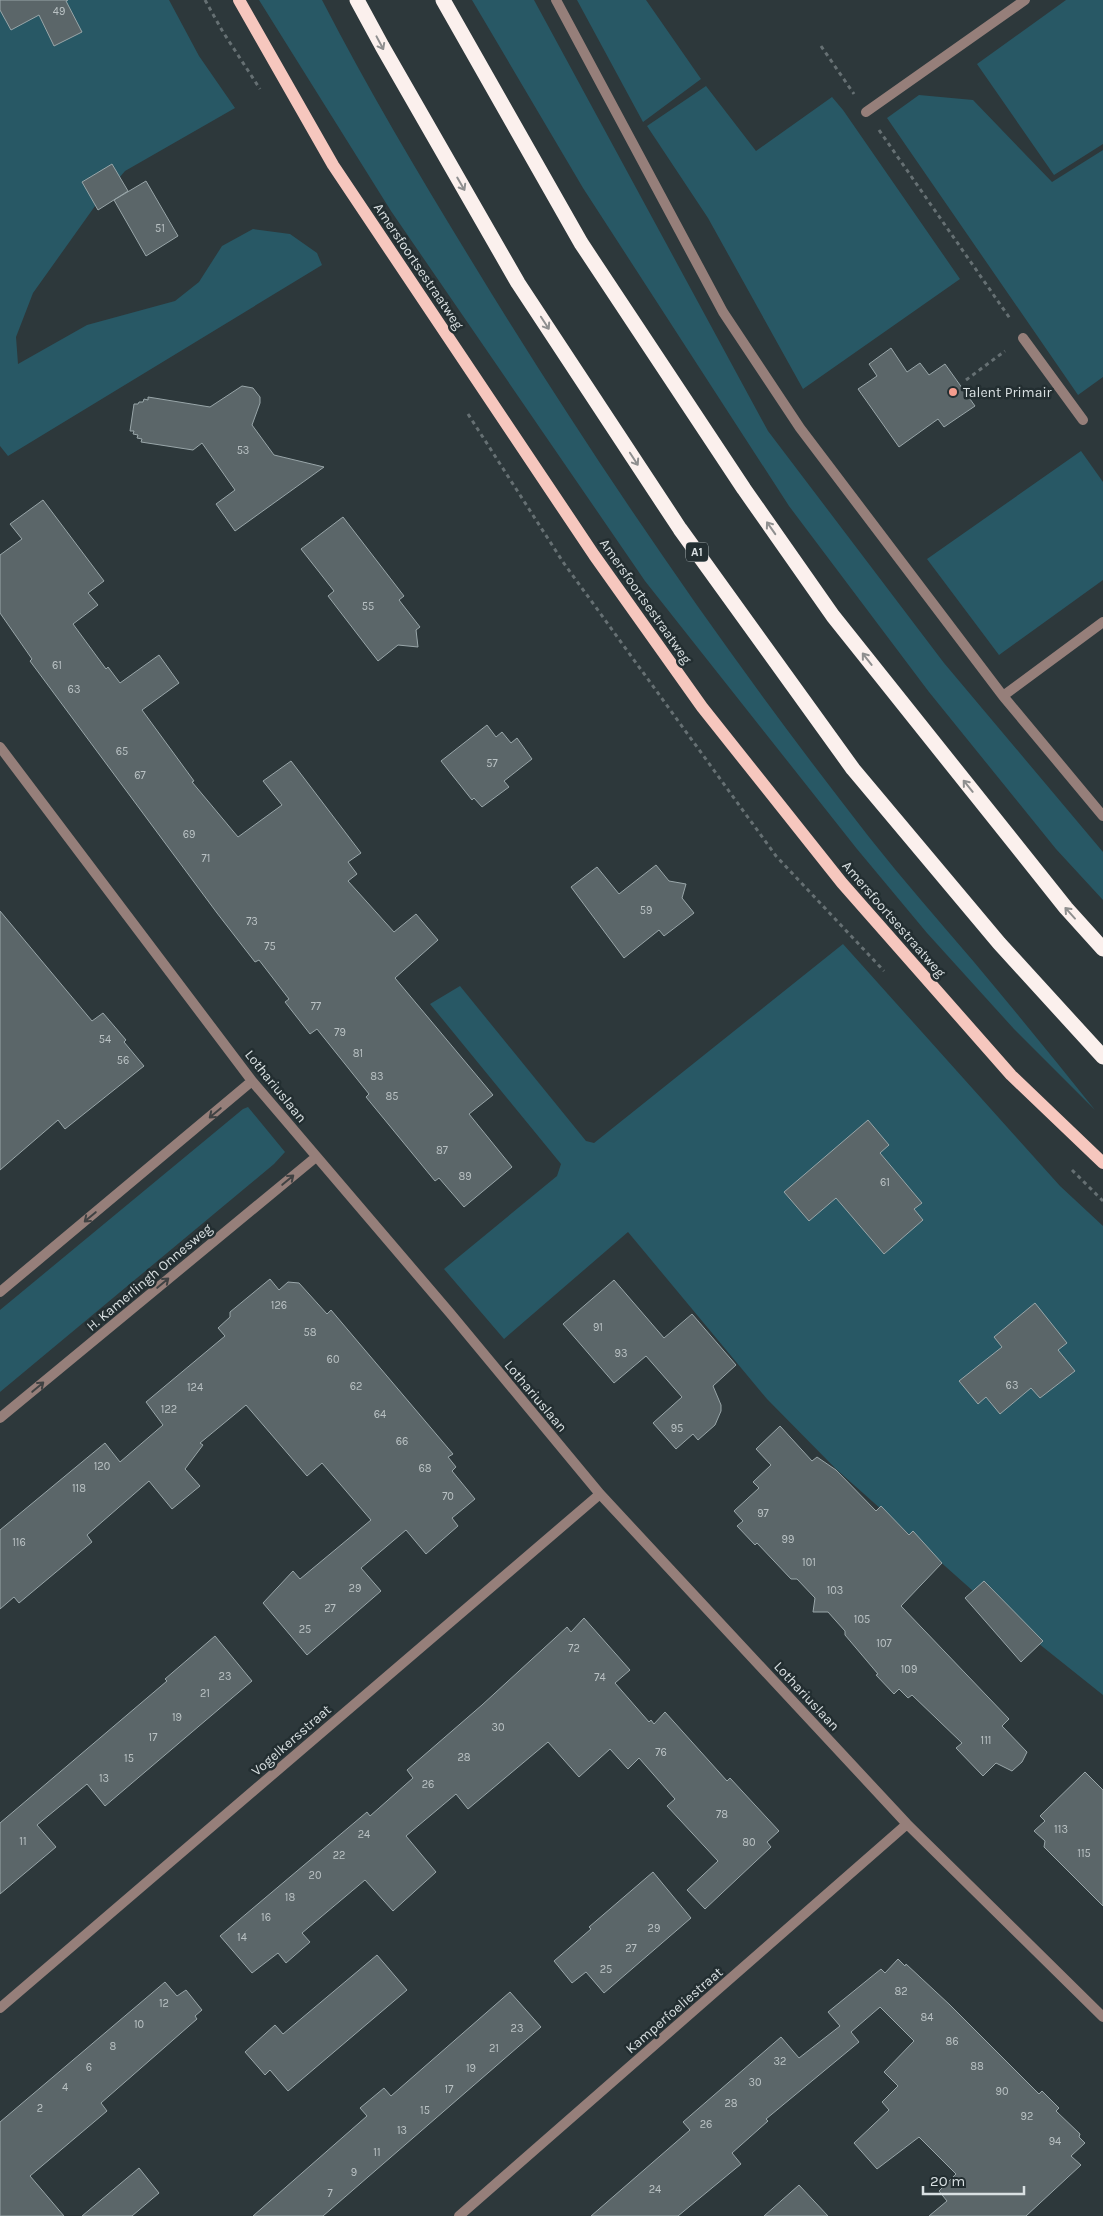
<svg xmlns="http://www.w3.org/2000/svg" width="1103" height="2216" font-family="Karla,sans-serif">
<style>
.green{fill:#285865}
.building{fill:#5b6669;stroke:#99a6a9}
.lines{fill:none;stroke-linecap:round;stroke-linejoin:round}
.path{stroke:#667073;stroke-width:3;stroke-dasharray:4 4;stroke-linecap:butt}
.lane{stroke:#967f7a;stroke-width:10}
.street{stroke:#967f7a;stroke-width:10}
.primary{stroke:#f6c7be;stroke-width:12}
.highway{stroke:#fbf0ed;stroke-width:15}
.oneway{stroke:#8f8f8f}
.oneway2{stroke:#404243}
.poi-dot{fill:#f59d8e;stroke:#232e31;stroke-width:2}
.labels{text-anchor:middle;stroke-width:5;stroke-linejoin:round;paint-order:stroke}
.number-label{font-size:11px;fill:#bac2c4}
.shield{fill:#232e31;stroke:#a2abad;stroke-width:1}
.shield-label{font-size:12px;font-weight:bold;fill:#d9e0e2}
.street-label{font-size:14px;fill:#d9e0e2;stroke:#232e31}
.poi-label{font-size:14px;fill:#d9e0e2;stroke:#232e31;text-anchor:start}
</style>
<rect width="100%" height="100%" fill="#2d383b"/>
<!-- green -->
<path class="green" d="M0 0H169L199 56 235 108 125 171 95 206 33 293 16 337 18 364 87 325 175 301 199 282 222 246 253 229 290 234 317 253 322 265 8 456 0 446Z
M259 0H322C368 89 419 175 471 260 593 460 725 653 869 837 903 880 939 921 974 962 1015 1011 1055 1060 1095 1110L1014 1029 927 933 857 849 645 581 391 211Z
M472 0H534L768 431 944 663 1103 852V900L1056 849 929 692 789 506 583 188Z
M577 0H646L701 79 643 122Z
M1066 0H1103V144L1054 175 977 64Z
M706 86 756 151 832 97 843 110 960 279 803 389 708 218 647 126Z
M919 95 973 100 1052 182 1103 150V377L1078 395 887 118Z
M1081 451 1103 482V580L999 655 927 559Z
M843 944 1060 1186 1103 1226V1695L973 1591 836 1469 767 1399 628 1232 504 1339 444 1269 557 1176 561 1164 430 1004 460 986 586 1141 594 1143Z
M248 1107 285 1152 274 1164 0 1392V1310L243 1109Z"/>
<!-- building -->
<path class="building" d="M0 0H68L66 1 82 32 54 46 39 15 11 30 0 10Z
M112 164 128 191 98 210 82 182Z
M146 181 178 236 146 256 114 200Z
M891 348 907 372 920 363 929 375 945 364 975 406 944 427 938 419 899 447 858 389 877 376 869 364Z
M242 386 253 388 260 397V403L252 425 274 455 324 467 235 531 216 504 235 490 202 443 193 450 141 442 142 439 137 438 138 435 133 434 134 431H130L134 404H138L139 402H143L144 399 148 400V397L210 407Z
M43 500 104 581 88 593 98 605 73 624 106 669 108 667 120 683 159 655 179 683 142 710 194 781 192 782 238 837 282 805 263 781 291 761 361 853 348 862 357 874 348 881 394 932 416 914 438 940 395 978 493 1095 469 1114 512 1167 464 1207 439 1178 435 1181 366 1097 369 1094 317 1029 310 1034 285 1002 289 999 259 960 255 962 217 913 30 661 32 659 0 613V555L22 539 10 524Z
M343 517 404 596 399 600 420 627 416 630 418 647 398 645 378 661 328 596 334 591 301 549Z
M487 725 496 737 502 732 511 743 517 738 532 759 504 781 509 787 482 807 474 798 472 800 441 761Z
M656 865 669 881 686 884 682 898 694 913 664 936 659 930 624 958 571 887 597 867 619 894Z
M0 911 92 1021 103 1013 126 1040 124 1042 144 1066 65 1129 58 1120 0 1170Z
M868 1120 889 1145 880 1153 922 1203 914 1209 923 1220 884 1254 836 1198 809 1221 784 1192Z
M270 1279 279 1290 288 1282 299 1283 327 1314 331 1310 453 1454 448 1457 456 1467 452 1471 475 1499 452 1518 458 1526 426 1554 406 1530 361 1568 381 1591 307 1655 263 1603 293 1571 300 1579 371 1520 322 1463 307 1476 246 1405 200 1443 203 1445 185 1469 200 1486 172 1509 149 1481 87 1535 92 1542 19 1603 14 1597 0 1609V1530L105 1443 120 1462 163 1425 146 1402 225 1336 218 1328 230 1317V1312Z
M614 1280 664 1338 692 1314 736 1365 713 1386 721 1405V1411L715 1425 698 1440 693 1434 676 1449 653 1423 682 1397 646 1356 614 1383 563 1324Z
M1035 1303 1067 1343 1058 1350 1075 1371 1040 1398 1031 1388 1000 1414 986 1397 978 1404 959 1381 1002 1347 994 1337Z
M780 1426 812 1461 817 1457 836 1470 876 1511 881 1506 909 1535 913 1531 942 1563 901 1606 1009 1719 1002 1726 1027 1752 1022 1762 1012 1771 996 1763 983 1776 956 1748 962 1743 912 1695 908 1698 899 1689 894 1694 876 1675 878 1674 845 1635V1631L836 1621 828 1612H813L815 1598 797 1579H791L757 1543 755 1545 737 1526 743 1521 734 1511 759 1488 753 1482 771 1465 756 1449Z
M984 1581 1043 1641 1021 1662 965 1598Z
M584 1618 630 1670 615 1683 649 1722 651 1720 654 1724 665 1712 727 1781 730 1778 779 1831 767 1842 771 1847 705 1909 687 1890 718 1861 667 1806 675 1799 639 1758 628 1769 610 1749 579 1777 548 1742 468 1809 456 1794 406 1836 436 1872 393 1911 365 1880 302 1933 310 1942 286 1963 278 1953 252 1973 220 1936 367 1812 370 1816 413 1778 407 1770 482 1705 567 1627 571 1632Z
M215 1636 252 1681 105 1806 87 1784 37 1825 56 1847 0 1894V1823L167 1681 165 1679Z
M1085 1772 1103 1790V1906L1044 1847 1045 1841 1034 1831 1045 1821 1040 1816Z
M653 1872 691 1918 604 1993 586 1972 572 1983 554 1961 591 1929 589 1927Z
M377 1955 407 1990 288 2091 270 2070 265 2075 245 2052 275 2025 283 2034Z
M898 1959 905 1966 906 1964 950 2005 1039 2094 1042 2091 1059 2108 1056 2111 1080 2134 1079 2137 1085 2143 1071 2156 1081 2165 1026 2216H929L947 2201 939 2191 956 2174 919 2137 877 2169 854 2143 889 2110 882 2102 898 2086 884 2072 914 2041 880 2007 851 2032 859 2042 766 2119 768 2121 732 2153 741 2164 678 2216H591L690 2130 683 2122 781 2037 799 2058 840 2026 828 2012 881 1969 885 1973Z
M165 1982 177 1996 186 1990 202 2010 195 2016 197 2019 101 2103 107 2111 30 2176 64 2216H0V2122Z
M510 1992 541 2027 323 2216H253L367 2116 360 2108 384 2088 391 2096Z
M139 2168 159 2193 132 2216H82Z
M799 2185 828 2216H764Z"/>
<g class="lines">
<!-- path -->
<path class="path" d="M205 0 223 32 260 89
M821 46 854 94
M879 130 1011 320
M966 380 1005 351
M468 414 563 562 776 856 884 971
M1072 1170 1103 1201"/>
<!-- lane -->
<path class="lane" d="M866 112 1025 0
M1023 338 1083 420"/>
<!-- street -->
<path class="street" d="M556 0 723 312 800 428 1003 696 1103 816
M1003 696 1103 622
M0 747 252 1081 450 1313 600 1494 907 1824 1103 2017
M0 1292 252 1081
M0 1418 316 1157
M0 2008 600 1494
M459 2216 907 1824"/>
<!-- primary -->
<path class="primary" d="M239 0 333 165 594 555 702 707 842 883 1011 1075 1103 1163"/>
<!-- highway -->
<path class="highway" d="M357 0 382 46 518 283 680 529 853 769 999 943 1103 1057
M443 0 581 243 744 489 833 616 1066 908 1103 949"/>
</g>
<!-- one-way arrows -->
<defs><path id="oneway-shaft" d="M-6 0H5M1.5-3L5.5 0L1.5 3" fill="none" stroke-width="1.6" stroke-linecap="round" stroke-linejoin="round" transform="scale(1.25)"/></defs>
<g class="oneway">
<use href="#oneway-shaft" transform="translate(380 43) rotate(62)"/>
<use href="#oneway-shaft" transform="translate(461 184) rotate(60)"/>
<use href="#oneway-shaft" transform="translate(545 323) rotate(57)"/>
<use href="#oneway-shaft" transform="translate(634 459) rotate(57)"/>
<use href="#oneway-shaft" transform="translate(771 528) rotate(-125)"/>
<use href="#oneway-shaft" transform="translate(867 659) rotate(-128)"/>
<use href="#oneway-shaft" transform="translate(968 786) rotate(-129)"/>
<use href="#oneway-shaft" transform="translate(1070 913) rotate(-132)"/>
</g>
<g class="oneway2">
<use href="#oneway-shaft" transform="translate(215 1113) rotate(140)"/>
<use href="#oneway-shaft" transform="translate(288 1180) rotate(-40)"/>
<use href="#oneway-shaft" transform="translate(90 1217) rotate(140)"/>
<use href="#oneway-shaft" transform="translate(163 1283) rotate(-40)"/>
<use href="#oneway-shaft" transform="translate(38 1387) rotate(-40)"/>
</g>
<!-- markers -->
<circle class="poi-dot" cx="953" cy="392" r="5"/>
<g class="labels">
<!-- number labels -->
<g class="number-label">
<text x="59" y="15">49</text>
<text x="160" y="232">51</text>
<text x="243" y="454">53</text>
<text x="368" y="610">55</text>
<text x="57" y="669">61</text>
<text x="74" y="693">63</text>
<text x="122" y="755">65</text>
<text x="492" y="767">57</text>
<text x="140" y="779">67</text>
<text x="189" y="838">69</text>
<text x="206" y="862">71</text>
<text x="646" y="914">59</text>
<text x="252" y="925">73</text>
<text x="270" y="950">75</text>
<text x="316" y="1010">77</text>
<text x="340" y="1036">79</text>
<text x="105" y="1043">54</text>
<text x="358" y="1057">81</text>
<text x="123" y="1064">56</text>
<text x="377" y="1080">83</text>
<text x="392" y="1100">85</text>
<text x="442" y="1154">87</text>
<text x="465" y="1180">89</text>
<text x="885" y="1186">61</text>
<text x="279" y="1309">126</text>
<text x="598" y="1331">91</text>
<text x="310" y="1336">58</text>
<text x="621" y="1357">93</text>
<text x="333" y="1363">60</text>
<text x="1012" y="1389">63</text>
<text x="356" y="1390">62</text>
<text x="195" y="1391">124</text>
<text x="169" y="1413">122</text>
<text x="380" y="1418">64</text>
<text x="677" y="1432">95</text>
<text x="402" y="1445">66</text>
<text x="102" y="1470">120</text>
<text x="425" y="1472">68</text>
<text x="79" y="1492">118</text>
<text x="448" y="1500">70</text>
<text x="763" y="1517">97</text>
<text x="788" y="1543">99</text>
<text x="19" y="1546">116</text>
<text x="809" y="1566">101</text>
<text x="355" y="1592">29</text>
<text x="835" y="1594">103</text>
<text x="330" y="1612">27</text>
<text x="862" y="1623">105</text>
<text x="305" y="1633">25</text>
<text x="884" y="1647">107</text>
<text x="574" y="1652">72</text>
<text x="909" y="1673">109</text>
<text x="225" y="1680">23</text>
<text x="600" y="1681">74</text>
<text x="205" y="1697">21</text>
<text x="177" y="1721">19</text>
<text x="498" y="1731">30</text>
<text x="153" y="1741">17</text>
<text x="986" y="1744">111</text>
<text x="661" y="1756">76</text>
<text x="464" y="1761">28</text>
<text x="129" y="1762">15</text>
<text x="104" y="1782">13</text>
<text x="428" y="1788">26</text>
<text x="722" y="1818">78</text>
<text x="1061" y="1833">113</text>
<text x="364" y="1838">24</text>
<text x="23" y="1845">11</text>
<text x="749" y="1846">80</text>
<text x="1084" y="1857">115</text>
<text x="339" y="1859">22</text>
<text x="315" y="1879">20</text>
<text x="290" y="1901">18</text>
<text x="266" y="1921">16</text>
<text x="654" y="1932">29</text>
<text x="242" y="1941">14</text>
<text x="631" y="1952">27</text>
<text x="606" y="1973">25</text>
<text x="901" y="1995">82</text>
<text x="164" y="2007">12</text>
<text x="927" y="2021">84</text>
<text x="139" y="2028">10</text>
<text x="517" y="2032">23</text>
<text x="952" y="2045">86</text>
<text x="113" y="2050">8</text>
<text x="494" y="2052">21</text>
<text x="780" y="2065">32</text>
<text x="977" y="2070">88</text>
<text x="89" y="2071">6</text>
<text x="471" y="2072">19</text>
<text x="755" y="2086">30</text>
<text x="65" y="2091">4</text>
<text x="449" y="2093">17</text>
<text x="1002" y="2095">90</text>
<text x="731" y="2107">28</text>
<text x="40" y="2112">2</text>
<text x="425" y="2114">15</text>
<text x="1027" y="2120">92</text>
<text x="706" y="2128">26</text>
<text x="402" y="2134">13</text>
<text x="1055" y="2145">94</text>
<text x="377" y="2156">11</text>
<text x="354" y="2176">9</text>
<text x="655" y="2193">24</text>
<text x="330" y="2197">7</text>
</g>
<!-- shield labels -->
<rect class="shield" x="686" y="542.5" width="22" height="19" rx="4"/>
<g class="shield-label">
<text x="697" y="556">A1</text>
</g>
<!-- street labels -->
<g class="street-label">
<text transform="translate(419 266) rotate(56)" y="5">Amersfoortsestraatweg</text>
<text transform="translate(646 601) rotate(55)" y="5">Amersfoortsestraatweg</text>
<text transform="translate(894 919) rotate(49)" y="5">Amersfoortsestraatweg</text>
<text transform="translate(276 1086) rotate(51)" y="5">Lothariuslaan</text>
<text transform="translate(149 1277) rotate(-40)" y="5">H. Kamerlingh Onnesweg</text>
<text transform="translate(536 1396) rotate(50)" y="5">Lothariuslaan</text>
<text transform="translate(807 1696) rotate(47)" y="5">Lothariuslaan</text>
<text transform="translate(291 1740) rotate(-41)" y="5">Vogelkersstraat</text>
<text transform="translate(674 2010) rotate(-41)" y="5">Kamperfoeliestraat</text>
</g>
<!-- poi labels -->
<g class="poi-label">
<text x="963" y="397">Talent Primair</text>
</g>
</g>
<!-- scale -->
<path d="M923 2186v8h101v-8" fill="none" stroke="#d9e0e2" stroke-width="2.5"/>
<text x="930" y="2186" font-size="15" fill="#d9e0e2" stroke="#232e31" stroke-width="4" paint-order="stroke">20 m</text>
</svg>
